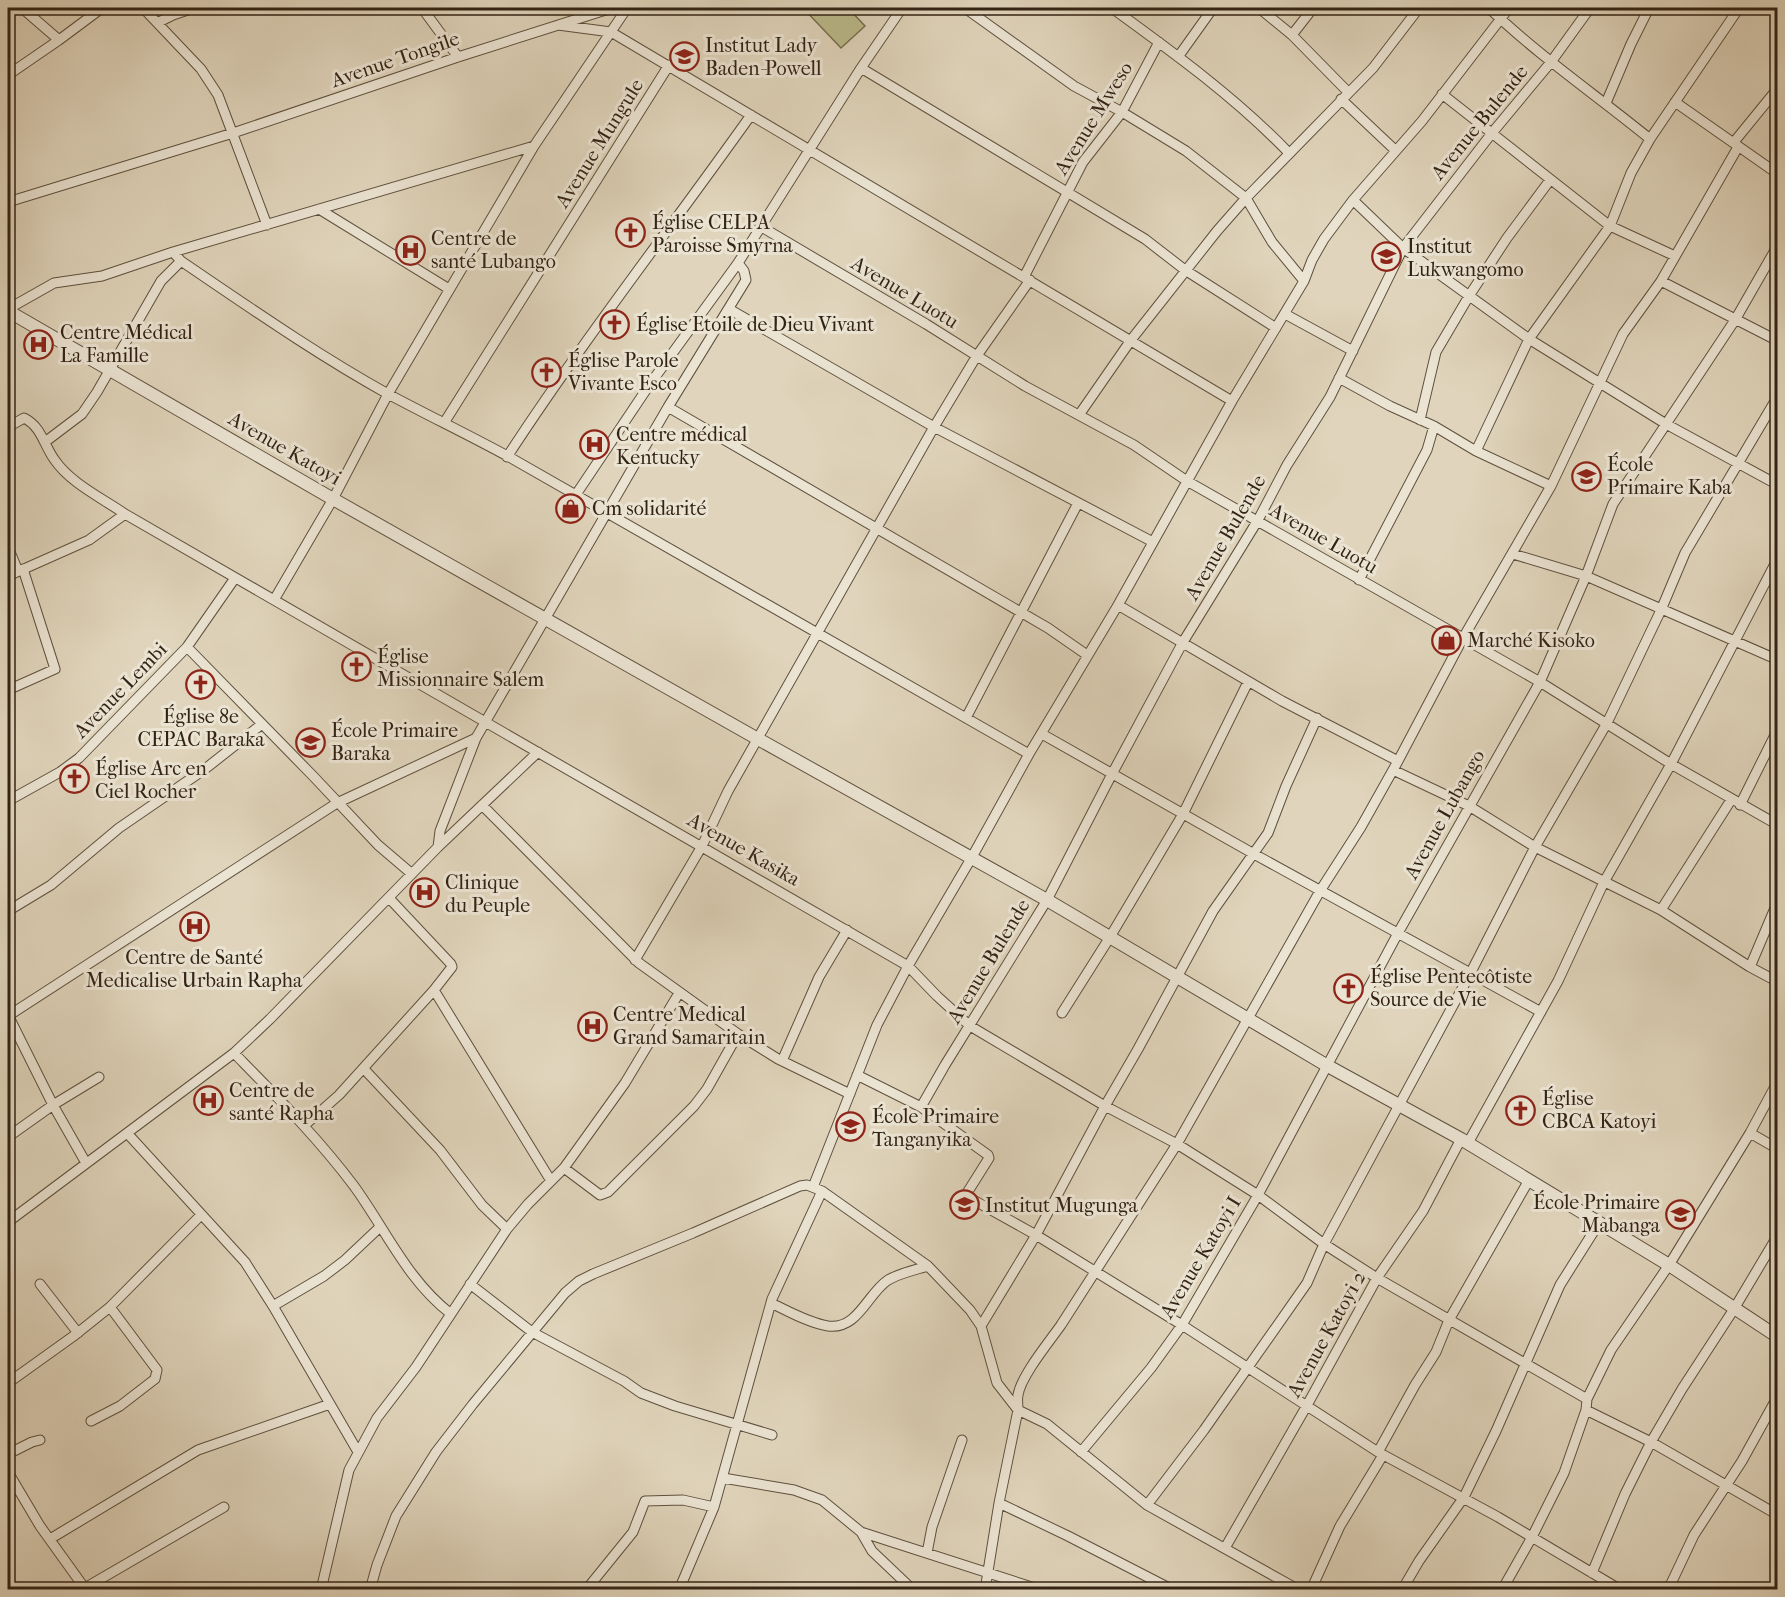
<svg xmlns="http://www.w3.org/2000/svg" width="1785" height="1597" font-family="'IM FELL French Canon',serif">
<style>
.pitch{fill:#bbbb8b;stroke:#776f50;stroke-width:1.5}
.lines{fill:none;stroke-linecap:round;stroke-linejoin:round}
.minor-casing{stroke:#5e503e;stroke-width:11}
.tertiary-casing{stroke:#5e503e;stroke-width:14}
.minor{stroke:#ebe4d3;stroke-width:9}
.tertiary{stroke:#ebe4d3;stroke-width:12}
.labels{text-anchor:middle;stroke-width:6;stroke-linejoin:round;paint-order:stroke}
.poi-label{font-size:20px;fill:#332314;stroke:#ebe4d3;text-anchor:start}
.street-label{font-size:20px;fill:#332314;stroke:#ebe4d3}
</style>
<rect width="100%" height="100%" fill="#e0d5bc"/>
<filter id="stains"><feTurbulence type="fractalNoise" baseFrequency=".00333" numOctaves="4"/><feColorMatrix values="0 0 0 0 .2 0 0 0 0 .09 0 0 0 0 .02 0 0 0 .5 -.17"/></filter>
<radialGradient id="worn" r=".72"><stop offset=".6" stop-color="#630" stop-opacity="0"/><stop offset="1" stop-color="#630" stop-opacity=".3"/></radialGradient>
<!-- pitch -->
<path class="pitch" d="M803 8H848L865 26 841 48Z"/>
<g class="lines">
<defs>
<path id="minor" d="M22 8 59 40
M143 8 201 69 218 95 267 225
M422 8 458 57
M965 8 1074 86 1122 112 1186 151 1246 198 1272 242 1304 281
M1112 8C1174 53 1236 98 1289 153
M1259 8 1292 35 1348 92
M1489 8C1539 56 1596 95 1650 139
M159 22 173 15 194 8
M558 25 611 32 1232 401
M1292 35 1313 8
M1178 57 1213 8
M861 68 1145 239 1185 270 1276 328
M8 75 59 40 102 8
M1442 94 1610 226 1675 256
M1341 99 1395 150
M1675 102 1778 174
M1606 103 1631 44 1649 8
M1734 142 1778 88
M1353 200 1403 248 1529 339 1666 424 1778 485
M8 202 233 133 458 57 612 8
M319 209 449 289
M760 226 926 324 1025 386 1134 445 1187 481 1540 682 1671 764 1778 825
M173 252 181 261C249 307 316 354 388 394 429 416 471 436 511 458 684 557 856 657 1029 754
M1024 277 1083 162 1122 112 1159 42
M1661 281 1778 341
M8 309 54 283 102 276 173 252 534 146
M729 309 934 427 1153 542
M1285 314 1353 351
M1339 378 1390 406 1434 426 1476 451 1551 486
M668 407 1048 628 1087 655
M1079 415 1131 340 1217 231 1246 198 1373 68 1419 8
M1420 420 1436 352 1469 296 1507 238 1550 180
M444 423 669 65
M8 427 24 418C41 426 44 445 54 459 70 483 102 498 125 514L908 966 937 996 970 1026 1105 1106 1177 1144 1258 1195 1324 1244 1377 1278 1587 1399
M45 442 82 414 97 392 161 281 181 261
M1476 451 1529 339 1610 226 1631 173 1650 139 1739 8
M507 457C584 339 670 229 751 115
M575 496 650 384 738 263 861 68 902 8
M8 547 18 571
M1513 554 1586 576 1778 660
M8 576 89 540 125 514
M1359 580 1427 450 1434 426
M274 600 333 499 388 394 534 146 627 8
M1118 605 1282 701 1398 761
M187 647 314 777 378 845 412 874
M8 690 55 669 23 569
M966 718 1078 503
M1042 734 1254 854 1541 1012
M1393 770 1469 806 1535 847 1661 910 1750 967 1778 982
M8 801 60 772 79 758 187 647 235 578
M482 805 639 963 738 1034 778 1059 850 1094
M1740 805 1778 729
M438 847 440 831 476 738 668 407 746 280 744 271 738 263
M1661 910 1731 800
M8 911 51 885 119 828 205 769 262 724
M635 960 702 846 728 791 934 427 976 357 1030 280
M1750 967 1778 901
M434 990 551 1181
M1062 1013 1110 937 1183 814 1248 682
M8 1015 53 1105 86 1163
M8 1016 337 803 476 738
M234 1053C276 1096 318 1138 354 1186 386 1230 407 1280 451 1314
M782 1061 819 977 847 930
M364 1069 440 1150 482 1205 507 1229
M857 1075 921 1107 988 1155 989 1158 967 1193 968 1197 1036 1235 1182 1325 1378 1452 1498 1517 1621 1590
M921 1107 945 1065 1047 900 1112 774 1183 642 1258 520 1287 465 1330 397 1403 248 1492 133 1551 62 1590 8
M305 1125 339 1095 434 990 452 967 451 964 389 898
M127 1133 245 1262 273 1306 358 1452
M1750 1133 1778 1149
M8 1137 53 1105 99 1077
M1468 1143 1558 981 1604 882 1671 764 1778 558
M564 1168 600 1195 608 1192 694 1106 707 1089 738 1034
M813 1187 877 1025 908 966 972 857 1029 754 1118 605 1232 401 1304 281 1312 260 1324 239 1353 200 1422 121 1509 8
M8 1222 234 1053 270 1019 438 847 538 752
M40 1284 78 1333
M470 1284 532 1332 624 1381 641 1393 675 1406 772 1435
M771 1303C788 1311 809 1323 828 1326 858 1330 867 1294 888 1280 900 1273 915 1270 928 1266
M273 1306 324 1276 345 1260 380 1227
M981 1326 1036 1235 1105 1106 1138 1049 1213 911 1268 833 1286 786 1317 718
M8 1383 75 1335 110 1307 201 1215
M1586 1410 1651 1442 1778 1515
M91 1421 120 1406 155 1379 157 1370 110 1307
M1081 1452 1151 1368 1182 1325 1258 1195 1398 933 1540 682 1586 576 1613 504 1735 320 1778 245
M1378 1452 1415 1385 1436 1352 1449 1320 1529 1180
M8 1454 32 1442 40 1440
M8 1472 40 1526 86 1590
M723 1478 794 1490 822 1500 861 1532 1041 1590
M999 1503 1068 1536 1173 1590
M1147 1505 1204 1430 1307 1283 1324 1244 1470 974 1535 847 1607 723 1661 610 1685 553 1778 396
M861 1532 872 1551 913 1590
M50 1539 198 1450 330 1404
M1225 1548 1306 1407 1377 1278 1423 1211 1461 1139
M927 1553 932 1527 962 1440
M1592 1573 1625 1494 1651 1442 1682 1389 1734 1309 1778 1235
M85 1588 224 1507
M321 1590 349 1470 377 1418 416 1367 507 1229 528 1204 564 1168 625 1083 679 993
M370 1590 377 1565 396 1516 436 1452 473 1404 565 1293 579 1281 593 1274 693 1233 800 1186 807 1185 822 1191 928 1266 970 1310 981 1326 997 1383 1018 1410 1047 1424 1147 1505 1299 1590
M586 1590 633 1532 645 1501 683 1500 714 1507
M679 1590 714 1507 772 1299 822 1191
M985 1590 999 1503 1018 1410C1018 1405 1017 1400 1018 1395 1021 1376 1049 1342 1061 1325L1177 1144 1320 891 1361 827 1398 761 1463 638 1551 486 1623 334 1661 281 1738 147
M1311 1590 1340 1526 1383 1455
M1402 1590 1419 1561 1464 1497 1496 1431 1560 1285 1599 1223
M1502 1590 1532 1537 1564 1473 1586 1410 1587 1399 1611 1350 1669 1265 1750 1133 1778 1081
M1668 1590 1694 1535 1742 1461 1778 1396
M1771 1590 1778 1578"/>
<path id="tertiary" d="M8 311 333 499 758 739 1047 900 1326 1065 1461 1139 1669 1265 1778 1337"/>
</defs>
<!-- minor casing -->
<use href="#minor" class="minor-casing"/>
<!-- tertiary casing -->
<use href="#tertiary" class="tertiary-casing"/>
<!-- minor -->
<use href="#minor" class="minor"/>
<!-- tertiary -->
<use href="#tertiary" class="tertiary"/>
</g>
<!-- icons -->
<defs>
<symbol id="school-ring" viewBox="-11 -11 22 22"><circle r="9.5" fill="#ebe4d3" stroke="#8f2418" stroke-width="1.5"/><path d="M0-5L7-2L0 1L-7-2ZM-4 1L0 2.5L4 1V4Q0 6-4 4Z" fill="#8f2418"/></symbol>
<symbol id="church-ring" viewBox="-11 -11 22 22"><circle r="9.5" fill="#ebe4d3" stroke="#8f2418" stroke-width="1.5"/><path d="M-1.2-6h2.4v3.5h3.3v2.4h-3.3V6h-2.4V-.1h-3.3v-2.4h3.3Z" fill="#8f2418"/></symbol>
<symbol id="hospital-ring" viewBox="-11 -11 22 22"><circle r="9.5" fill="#ebe4d3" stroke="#8f2418" stroke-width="1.5"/><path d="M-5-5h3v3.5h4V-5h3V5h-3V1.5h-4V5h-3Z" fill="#8f2418"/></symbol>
<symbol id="shop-ring" viewBox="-11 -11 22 22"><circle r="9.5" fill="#ebe4d3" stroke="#8f2418" stroke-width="1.5"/><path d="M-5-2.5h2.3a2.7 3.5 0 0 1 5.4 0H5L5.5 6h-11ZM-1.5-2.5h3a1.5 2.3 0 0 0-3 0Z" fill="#8f2418"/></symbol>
</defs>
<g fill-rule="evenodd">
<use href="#school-ring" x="668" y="40" width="33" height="33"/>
<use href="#church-ring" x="614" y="216" width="33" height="33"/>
<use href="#hospital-ring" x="394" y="234" width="33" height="33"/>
<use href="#school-ring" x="1370" y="240" width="33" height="33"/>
<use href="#church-ring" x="598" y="308" width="33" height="33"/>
<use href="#hospital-ring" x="22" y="328" width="33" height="33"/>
<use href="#church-ring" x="530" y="356" width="33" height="33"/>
<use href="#hospital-ring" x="578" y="428" width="33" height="33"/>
<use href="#school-ring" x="1570" y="460" width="33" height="33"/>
<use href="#shop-ring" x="554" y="492" width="33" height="33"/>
<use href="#shop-ring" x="1430" y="624" width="33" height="33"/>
<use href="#church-ring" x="340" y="650" width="33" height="33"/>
<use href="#church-ring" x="184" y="668" width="33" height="33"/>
<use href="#school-ring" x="294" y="726" width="33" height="33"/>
<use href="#church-ring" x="58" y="762" width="33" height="33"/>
<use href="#hospital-ring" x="408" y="876" width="33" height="33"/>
<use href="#hospital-ring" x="178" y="910" width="33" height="33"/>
<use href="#church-ring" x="1332" y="972" width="33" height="33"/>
<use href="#hospital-ring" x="576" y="1010" width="33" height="33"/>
<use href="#hospital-ring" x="192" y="1084" width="33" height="33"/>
<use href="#church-ring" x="1504" y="1094" width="33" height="33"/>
<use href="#school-ring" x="834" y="1110" width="33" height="33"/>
<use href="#school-ring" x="948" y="1188" width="33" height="33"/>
<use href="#school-ring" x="1664" y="1198" width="33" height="33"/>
</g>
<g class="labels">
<!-- poi labels -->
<g class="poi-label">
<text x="705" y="52">Institut Lady<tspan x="705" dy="23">Baden-Powell</tspan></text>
<text x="652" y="229">Église CELPA<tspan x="652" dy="23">Paroisse Smyrna</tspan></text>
<text x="431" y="245">Centre de<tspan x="431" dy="23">santé Lubango</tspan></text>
<text x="1407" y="253">Institut<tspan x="1407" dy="23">Lukwangomo</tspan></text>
<text x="636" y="331">Église Etoile de Dieu Vivant</text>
<text x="60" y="339">Centre Médical<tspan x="60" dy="23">La Famille</tspan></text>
<text x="568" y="367">Église Parole<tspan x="568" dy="23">Vivante Esco</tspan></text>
<text x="616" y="441">Centre médical<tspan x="616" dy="23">Kentucky</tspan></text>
<text x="1607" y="471">École<tspan x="1607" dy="23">Primaire Kaba</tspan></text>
<text x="592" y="515">Cm solidarité</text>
<text x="1467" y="647">Marché Kisoko</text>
<text x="377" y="663">Église<tspan x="377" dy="23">Missionnaire Salem</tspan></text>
<text x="201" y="723" text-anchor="middle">Église 8e<tspan x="201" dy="23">CEPAC Baraka</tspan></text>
<text x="331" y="737">École Primaire<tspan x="331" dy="23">Baraka</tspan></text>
<text x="95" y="775">Église Arc en<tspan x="95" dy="23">Ciel Rocher</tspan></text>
<text x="445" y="889">Clinique<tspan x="445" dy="23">du Peuple</tspan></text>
<text x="194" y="964" text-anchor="middle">Centre de Santé<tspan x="194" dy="23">Medicalise Urbain Rapha</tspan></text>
<text x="1370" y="983">Église Pentecôtiste<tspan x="1370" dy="23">Source de Vie</tspan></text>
<text x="613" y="1021">Centre Medical<tspan x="613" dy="23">Grand Samaritain</tspan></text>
<text x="229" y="1097">Centre de<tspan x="229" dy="23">santé Rapha</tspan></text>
<text x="1542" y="1105">Église<tspan x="1542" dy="23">CBCA Katoyi</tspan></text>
<text x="872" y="1123">École Primaire<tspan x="872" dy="23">Tanganyika</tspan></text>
<text x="1660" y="1209" text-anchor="end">École Primaire<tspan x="1660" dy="23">Mabanga</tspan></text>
<text x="985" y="1212">Institut Mugunga</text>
</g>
<!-- street labels -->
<g class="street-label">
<text transform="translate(395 59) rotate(-19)" y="7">Avenue Tongile</text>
<text transform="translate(1093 118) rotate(-58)" y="7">Avenue Mweso</text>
<text transform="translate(1479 122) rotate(-51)" y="7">Avenue Bulende</text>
<text transform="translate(599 143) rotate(-58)" y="7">Avenue Mungule</text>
<text transform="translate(905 292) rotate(31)" y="7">Avenue Luotu</text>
<text transform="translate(285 448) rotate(30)" y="7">Avenue Katoyi</text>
<text transform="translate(1225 537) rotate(-60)" y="7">Avenue Bulende</text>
<text transform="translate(1324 538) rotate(30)" y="7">Avenue Luotu</text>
<text transform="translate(120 690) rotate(-46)" y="7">Avenue Lembi</text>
<text transform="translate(1444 814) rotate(-61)" y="7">Avenue Lubango</text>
<text transform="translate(744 849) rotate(30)" y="7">Avenue Kasika</text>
<text transform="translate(988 961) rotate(-59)" y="7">Avenue Bulende</text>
<text transform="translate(1200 1257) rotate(-59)" y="7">Avenue Katoyi I</text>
<text transform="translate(1326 1334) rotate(-61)" y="7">Avenue Katoyi 2</text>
</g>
</g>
<!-- margin -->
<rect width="1785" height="1597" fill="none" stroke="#e0d5bc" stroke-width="30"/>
<rect x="9" y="9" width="1767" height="1579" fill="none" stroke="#332314" stroke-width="3"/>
<rect x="15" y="15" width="1755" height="1567" fill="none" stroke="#332314" stroke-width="1.5"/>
<rect width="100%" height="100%" filter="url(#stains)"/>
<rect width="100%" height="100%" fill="url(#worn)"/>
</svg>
